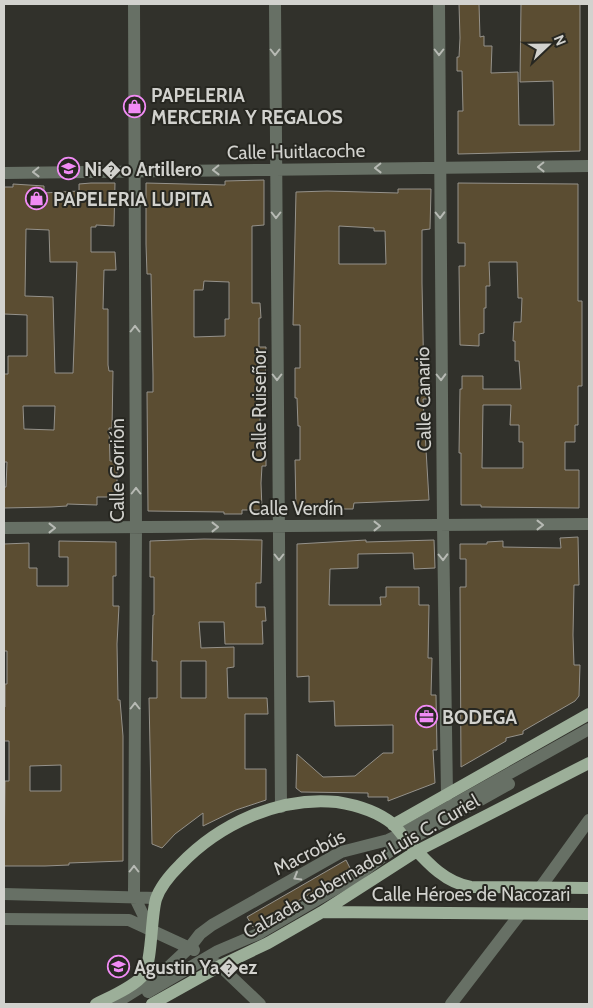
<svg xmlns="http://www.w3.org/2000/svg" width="593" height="1008" font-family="Cabin,sans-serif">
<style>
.building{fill:#5b4d32;stroke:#95928b;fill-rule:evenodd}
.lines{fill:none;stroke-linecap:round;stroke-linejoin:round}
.minor{stroke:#677065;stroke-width:12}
.major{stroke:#9caf99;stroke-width:12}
.oneway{stroke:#b7bab4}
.labels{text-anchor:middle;stroke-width:4;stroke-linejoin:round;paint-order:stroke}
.poi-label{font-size:19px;font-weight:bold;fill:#d2d2ce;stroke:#272721;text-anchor:start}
.street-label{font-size:19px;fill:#d2d2ce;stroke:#272721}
</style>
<rect width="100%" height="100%" fill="#31312b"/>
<!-- building -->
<path class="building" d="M459 4H479L480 37 484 36V46H492L491 73 518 72 519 125H554L553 81 520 82 521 4H580V151L458 154V111H463L462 71H457V57H459L460 38Z
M264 180V225L252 226V303H260L261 318H259V347H266L265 389H258L260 411V440H266V466H262L261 483 262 510H242V514H224V512L148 511 147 392H153V375L151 274H147L146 244V183L225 185V181ZM204 281 229 282V319H225V336L194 337V290H203Z
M91 183H115L114 226 96 225V227H91V252H115L116 270H104L103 309H108V365L109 371H113L112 428H109L110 461H117V497H97V505L67 504V506L51 507 4 508V487H6L7 462H4V374H8V356H27V315L4 314V187H13V184L44 186V193L79 191V184ZM26 229 49 230 50 262H77L73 373H55L53 297 25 296ZM23 406H55L54 430 24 429Z
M458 183 578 184V301H582V386H578V425H575V442H565V470H579V508L481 507V505H461V453H459L460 389H462V376H483V389H521L519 361H515V341H513L514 322H521L522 298H518L517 262H489L490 286H486V308H484V333L479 334V346L460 345 459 266H465V243H458ZM483 405H511L510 425H519V442H523V468H482Z
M398 189H431L430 229 422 230V283L424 387 429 386V399H423L429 500 354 503 353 509H296L295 460H300V426H298L297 398H295V368H300V325H293L296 192 327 191 398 193ZM339 226 374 228V231H385L386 264H339Z
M578 537 579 585H574L573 635 574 665H580L579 696 575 701 523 731V734L506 738V741L461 767 460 587H466V559H460V544H487V542L503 541V547L561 548 560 538Z
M204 539 262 540 261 583H256V607H265L266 621H262L263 644H225L224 622H199L201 648 234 647V667L227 668 228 698H267L268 714H245V769H266V800L236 810 203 826V813L175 834 162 848 152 844 149 698H157V661H152L153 615H154V577H150V541ZM181 661H206V698H181Z
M366 540V542L434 540 435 568 414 569 413 553 358 554V568L330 569 329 605H381L380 597H386V587H419V605H429L428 658H432L431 695H436L437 750H433L435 783 388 801V797H368V793L301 792 296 788 297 754 323 777 355 776 383 753H393V725L335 726 334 701 309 702V676L297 677V544Z
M59 541 116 542V576H113V606H119L117 644 118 700H120L123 736V861L69 863V865L45 866H4L5 781H9V741H4V707H5V684H7V651H4V544L29 543V568H37V586H68V557H59ZM61 765V791H30V766Z
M346 860 351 870 253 927 247 917Z"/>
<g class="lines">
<!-- minor -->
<path class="minor" d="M134 4 136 527 134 896 151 931
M275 4 281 807
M439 4 443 525 447 795
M4 173 589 166
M4 528 589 524
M540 888 589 820
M4 894 156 898
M4 919 129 920 194 950
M211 961 220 966 260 1004
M148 992 218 951 258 934 356 877 393 849 509 784
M114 1004 159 976 190 947 200 934 212 925 341 852 388 840 401 834 589 729
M451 1004 520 914"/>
<!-- major -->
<path class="major" d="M393 825 589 714
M322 912 589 914
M96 1004C110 997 136 986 144 974 152 962 151 916 156 899 160 887 171 874 180 865 219 824 279 796 337 802 356 805 378 812 393 824 397 828 400 832 403 836 423 857 441 882 471 887L589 888
M152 1004 220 966 268 943 322 912 417 851 589 763"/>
</g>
<!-- one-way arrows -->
<defs><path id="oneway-chevron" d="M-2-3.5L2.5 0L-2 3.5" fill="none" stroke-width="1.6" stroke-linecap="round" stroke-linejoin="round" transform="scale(1.25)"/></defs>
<g class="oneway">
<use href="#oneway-chevron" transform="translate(275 52) rotate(90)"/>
<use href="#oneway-chevron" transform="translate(439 52) rotate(90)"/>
<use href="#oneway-chevron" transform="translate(541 167) rotate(179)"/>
<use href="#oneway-chevron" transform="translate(378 168) rotate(179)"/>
<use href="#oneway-chevron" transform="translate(216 170) rotate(179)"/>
<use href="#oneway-chevron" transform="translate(36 172) rotate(179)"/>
<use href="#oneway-chevron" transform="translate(276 215) rotate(90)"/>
<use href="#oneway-chevron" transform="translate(440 215) rotate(89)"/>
<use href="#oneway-chevron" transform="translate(135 329) rotate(-90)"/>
<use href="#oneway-chevron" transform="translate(277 377) rotate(90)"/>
<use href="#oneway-chevron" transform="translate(441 377) rotate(89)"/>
<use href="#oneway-chevron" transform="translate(136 491) rotate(-90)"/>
<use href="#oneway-chevron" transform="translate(540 525)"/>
<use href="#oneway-chevron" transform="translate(377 526)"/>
<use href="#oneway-chevron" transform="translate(215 527)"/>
<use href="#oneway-chevron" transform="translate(52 528)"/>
<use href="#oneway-chevron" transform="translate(279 557) rotate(90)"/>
<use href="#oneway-chevron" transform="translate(443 557) rotate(89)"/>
<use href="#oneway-chevron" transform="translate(135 706) rotate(-90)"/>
<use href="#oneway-chevron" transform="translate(134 869) rotate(-90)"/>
<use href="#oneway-chevron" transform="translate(297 877) rotate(150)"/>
</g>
<!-- icons -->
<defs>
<symbol id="shop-ring" viewBox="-11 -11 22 22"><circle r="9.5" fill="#272721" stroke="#f18bf5" stroke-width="1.5"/><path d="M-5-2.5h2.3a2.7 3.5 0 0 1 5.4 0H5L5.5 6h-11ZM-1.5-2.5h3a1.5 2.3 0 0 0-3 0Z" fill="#f18bf5"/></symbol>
<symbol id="school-ring" viewBox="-11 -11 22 22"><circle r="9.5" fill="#272721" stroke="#f18bf5" stroke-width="1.5"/><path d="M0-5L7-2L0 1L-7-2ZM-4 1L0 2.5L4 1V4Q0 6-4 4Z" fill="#f18bf5"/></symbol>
<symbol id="office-ring" viewBox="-11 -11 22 22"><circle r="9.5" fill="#272721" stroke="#f18bf5" stroke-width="1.5"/><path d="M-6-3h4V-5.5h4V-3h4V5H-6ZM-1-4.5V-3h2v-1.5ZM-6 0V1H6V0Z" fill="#f18bf5"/></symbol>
</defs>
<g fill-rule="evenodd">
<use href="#shop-ring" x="122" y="94" width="25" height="25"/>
<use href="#school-ring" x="56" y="156" width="25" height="25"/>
<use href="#shop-ring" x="24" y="186" width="25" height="25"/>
<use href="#office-ring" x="414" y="704" width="25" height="25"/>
<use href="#school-ring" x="106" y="954" width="25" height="25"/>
</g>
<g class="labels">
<!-- poi labels -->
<g class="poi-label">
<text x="151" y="102">PAPELERIA<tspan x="151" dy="22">MERCERIA Y REGALOS</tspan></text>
<text x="84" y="176">Ni�o Artillero</text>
<text x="53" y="206">PAPELERIA LUPITA</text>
<text x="442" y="724">BODEGA</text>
<text x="134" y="974">Agustin Ya�ez</text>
</g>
<!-- street labels -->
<g class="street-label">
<text transform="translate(296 151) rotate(-1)" y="7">Calle Huitlacoche</text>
<text transform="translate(423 399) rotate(-91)" y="7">Calle Canario</text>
<text transform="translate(259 405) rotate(-90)" y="7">Calle Ruiseñor</text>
<text transform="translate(117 470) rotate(-90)" y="7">Calle Gorrión</text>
<text x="296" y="515">Calle Verdín</text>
<text transform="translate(309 852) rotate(-27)" y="7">Macrobús</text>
<text transform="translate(361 866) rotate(-30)" y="7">Calzada Gobernador Luis C. Curiel</text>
<text x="471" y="901">Calle Héroes de Nacozari</text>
</g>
</g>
<!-- border -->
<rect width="593" height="1008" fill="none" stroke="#d2d2ce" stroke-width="10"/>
<!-- north arrow -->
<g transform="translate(548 45) rotate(68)" stroke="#272721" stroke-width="4" paint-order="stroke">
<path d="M0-4L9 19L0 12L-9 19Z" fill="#d2d2ce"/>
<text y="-8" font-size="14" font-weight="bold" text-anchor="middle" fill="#d2d2ce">N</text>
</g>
</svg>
